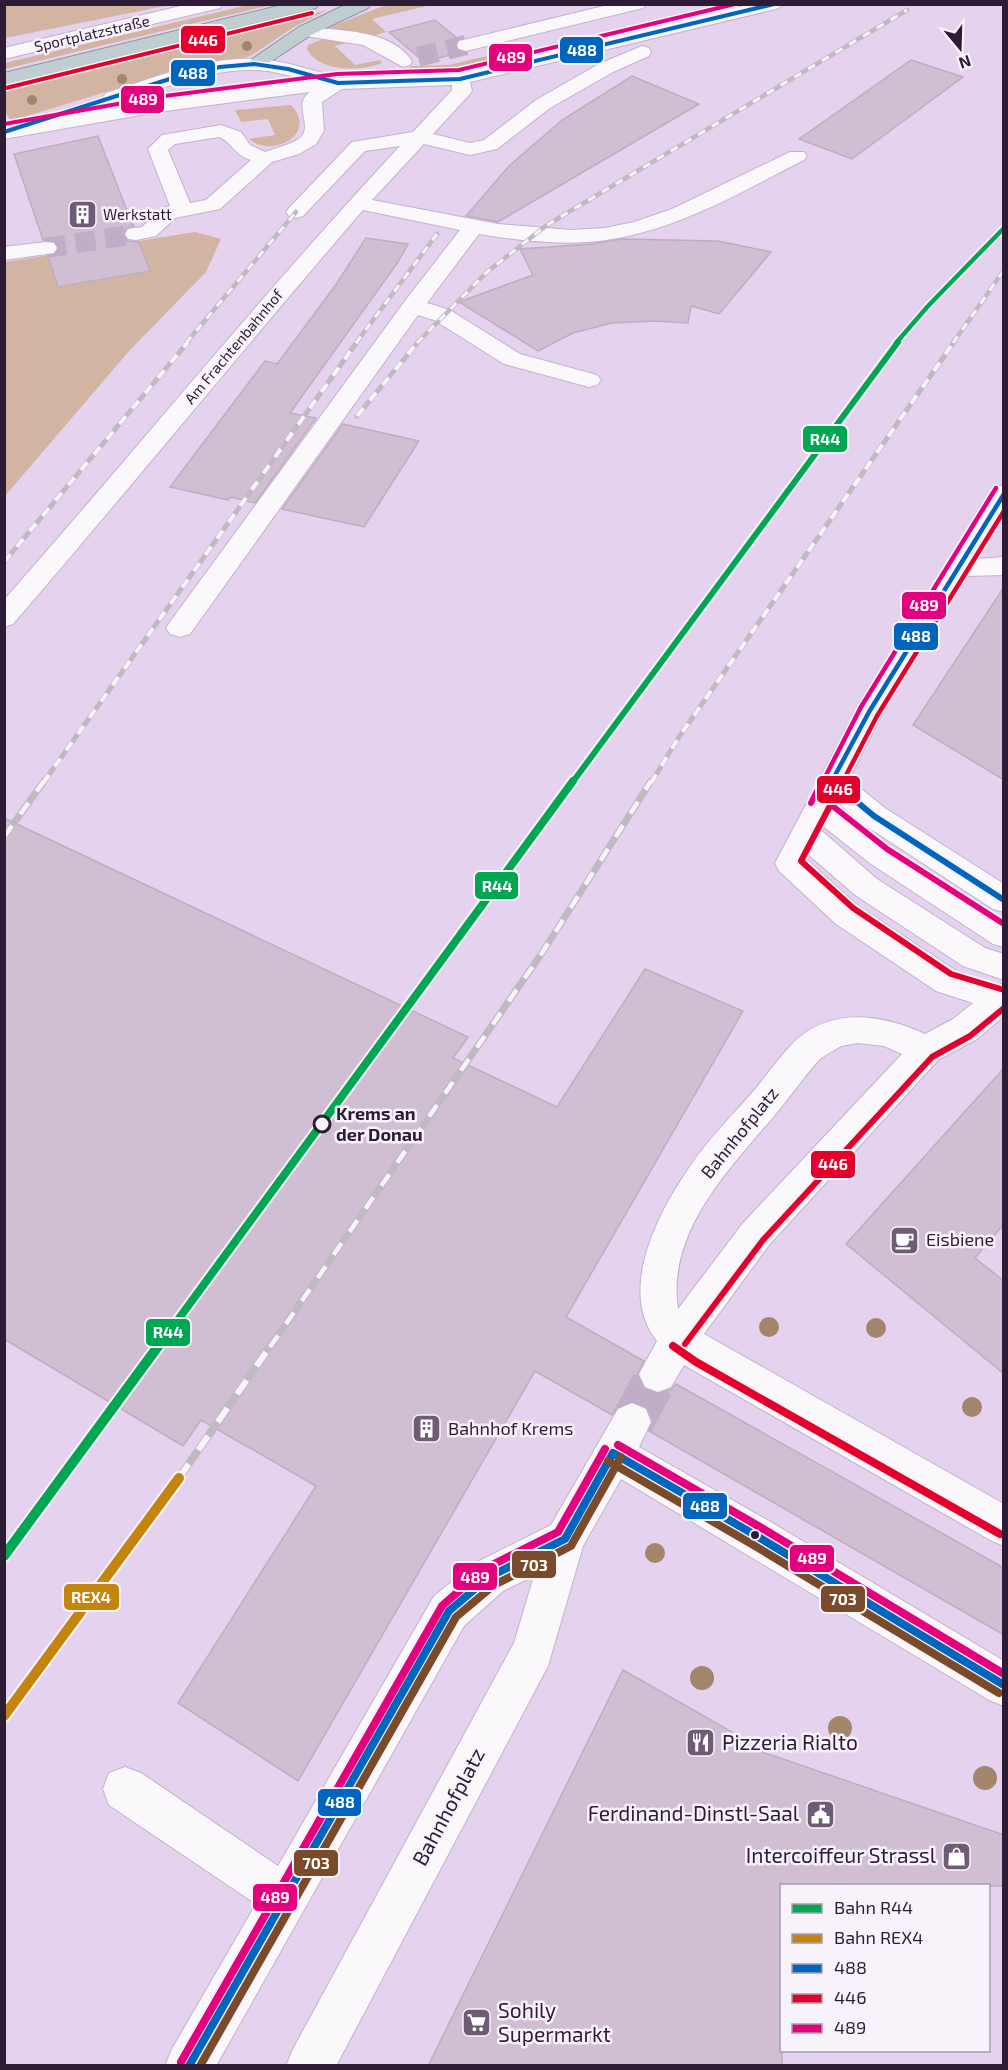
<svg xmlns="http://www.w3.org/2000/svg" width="1008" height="2070" font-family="'Exo 2',sans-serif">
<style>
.green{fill:#d2b4a3}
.building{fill:#d0bed2;stroke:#c0acc2;stroke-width:1.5}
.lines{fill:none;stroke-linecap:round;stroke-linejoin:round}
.minor-tunnel-far1{stroke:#c0aec9;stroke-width:20;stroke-dasharray:20 10;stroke-linecap:butt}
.minor-tunnel{stroke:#c0aec9;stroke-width:43;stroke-dasharray:43 21;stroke-linecap:butt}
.minor-casing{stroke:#c2b2ca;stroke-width:2}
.highway-casing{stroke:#8e94a2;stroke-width:2}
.minor{fill:#fbf8fc;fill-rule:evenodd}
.highway{fill:#c0cdd1;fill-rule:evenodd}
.rail-far3-casing{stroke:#bfb9c2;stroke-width:4.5}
.rail-far2-casing{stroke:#bfb9c2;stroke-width:5}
.rail-far1-casing{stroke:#bfb9c2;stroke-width:7}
.rail-casing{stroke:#bfb9c2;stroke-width:8}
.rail-far3{stroke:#f8f3fa;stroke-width:3;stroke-dasharray:8;stroke-linecap:butt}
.rail-far2{stroke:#f8f3fa;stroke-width:4;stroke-dasharray:10;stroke-linecap:butt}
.rail-far1{stroke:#f8f3fa;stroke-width:4.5;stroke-dasharray:14;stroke-linecap:butt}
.rail{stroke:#f8f3fa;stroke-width:6;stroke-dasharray:17;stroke-linecap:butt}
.bus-1-far3-casing{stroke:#f8f3fa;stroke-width:7}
.bus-1-far2-casing{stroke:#f8f3fa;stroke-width:8}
.bus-1-far1-casing{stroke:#f8f3fa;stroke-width:10}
.bus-1-casing{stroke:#f8f3fa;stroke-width:12}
.bus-2-far3-casing{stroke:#f8f3fa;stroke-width:7}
.bus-2-far2-casing{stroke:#f8f3fa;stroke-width:8}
.bus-2-far1-casing{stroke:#f8f3fa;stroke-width:10}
.bus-2-casing{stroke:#f8f3fa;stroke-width:12}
.bus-3-far3-casing{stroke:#f8f3fa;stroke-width:7}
.bus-3-far2-casing{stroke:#f8f3fa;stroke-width:8}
.bus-3-far1-casing{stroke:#f8f3fa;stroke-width:10}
.bus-3-casing{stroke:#f8f3fa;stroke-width:12}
.bus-4-casing{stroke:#f8f3fa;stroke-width:12}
.bus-1-far3{stroke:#0065bd;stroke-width:4}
.bus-1-far2{stroke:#0065bd;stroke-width:4.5}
.bus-1-far1{stroke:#0065bd;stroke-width:6}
.bus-1{stroke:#0065bd;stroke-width:8}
.bus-2-far3{stroke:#e4002b;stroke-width:4}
.bus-2-far2{stroke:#e4002b;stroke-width:4.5}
.bus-2-far1{stroke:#e4002b;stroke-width:6}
.bus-2{stroke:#e4002b;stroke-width:8}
.bus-3-far3{stroke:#e5007d;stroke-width:4}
.bus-3-far2{stroke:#e5007d;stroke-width:4.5}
.bus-3-far1{stroke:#e5007d;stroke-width:6}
.bus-3{stroke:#e5007d;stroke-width:8}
.bus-4{stroke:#7a4b2a;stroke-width:8}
.rail-1-far3-casing{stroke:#f8f3fa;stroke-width:8}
.rail-1-far2-casing{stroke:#f8f3fa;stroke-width:10}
.rail-1-far1-casing{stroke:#f8f3fa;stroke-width:12}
.rail-1-casing{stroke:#f8f3fa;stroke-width:14}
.rail-2-casing{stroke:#f8f3fa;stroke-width:14}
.rail-1-far3{stroke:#00a651;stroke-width:4.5}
.rail-1-far2{stroke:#00a651;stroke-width:6}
.rail-1-far1{stroke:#00a651;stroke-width:8}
.rail-1{stroke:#00a651;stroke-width:10}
.rail-2{stroke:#c5840e;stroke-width:10}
.tree{fill:#a2856b}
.stop-dot{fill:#f8f3fa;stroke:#2e1c36;stroke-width:3}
.bus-dot{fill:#2e1c36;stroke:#f8f3fa;stroke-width:2}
.labels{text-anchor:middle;stroke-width:5;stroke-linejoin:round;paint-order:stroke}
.far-street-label{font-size:15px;fill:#2e1c36;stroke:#f8f3fa}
.far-poi-label{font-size:15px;fill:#2e1c36;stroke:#f8f3fa;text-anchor:start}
.stop-label{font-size:18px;font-weight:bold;fill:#2e1c36;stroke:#f8f3fa;text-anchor:start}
.street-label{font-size:18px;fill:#2e1c36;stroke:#f8f3fa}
.poi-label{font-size:18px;fill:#2e1c36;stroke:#f8f3fa;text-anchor:start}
.near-poi-label{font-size:21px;fill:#2e1c36;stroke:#f8f3fa;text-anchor:start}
.near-street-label{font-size:21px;fill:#2e1c36;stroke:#f8f3fa}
.line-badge{stroke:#f8f3fa;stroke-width:2}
.badge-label{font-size:16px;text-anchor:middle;font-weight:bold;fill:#fff}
</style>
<rect width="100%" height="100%" fill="#e5d2ee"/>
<!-- green -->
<path class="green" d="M5 4H170V5L5 38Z
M248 5H271L5 69V63Z
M386 5H431L372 19 386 32 373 36 332 30 330 27Z
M327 10 294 27 252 55 241 59 203 63 174 71 11 121 5 112 4 90Z
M323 39 353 41 335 46 355 65 380 60 382 63C361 72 318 72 307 49L308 45Z
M487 56H499C488 70 425 74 408 69L412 66 449 65Z
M291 105C319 134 272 159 249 139L275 135 268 119 241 122 235 110Z
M195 232 221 239 206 272 130 350 5 496V262Z"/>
<!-- building -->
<path class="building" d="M435 20 458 39 455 46 462 52 424 62 389 32Z
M911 60 963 77 852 159 799 139Z
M632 76 699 104 498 222 466 216 509 166 562 120Z
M98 136 133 226 126 228 123 235 128 241 139 242 150 271 58 287 48 256 56 254 59 247 54 241 43 240 14 154Z
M366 238 408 244 398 262 290 413 316 418 255 503 231 497 228 500 170 487 265 361 277 364 335 286Z
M623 239 718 241 771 252 719 314 691 306 688 323 655 321 612 323 573 333 538 351 459 302 533 275 520 249 591 244Z
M343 424 419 441 364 527 282 509Z
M1004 587V780L913 725Z
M4 818 468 1037 453 1058 557 1107 645 969 743 1011 566 1317 644 1361 637 1375 644 1389 659 1394 672 1389 676 1384 1004 1568V1635L649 1431 653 1421 647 1407 631 1401 617 1407 612 1415 535 1371 298 1781 178 1703 316 1486 201 1420 183 1446 4 1339Z
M1004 1068V1224L975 1258 1004 1281V1374L846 1244Z
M623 1670 732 1732 728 1740 1004 1835V1886H782V2066H428Z"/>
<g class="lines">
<!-- minor-tunnel-far1 -->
<path class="minor-tunnel-far1" d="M418 57 466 45
M46 248 136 234"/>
<!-- minor-tunnel -->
<path class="minor-tunnel" d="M632 1422 658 1374"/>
<defs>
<path id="minor" d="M189 4H223L220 8 4 59V48Z
M612 4H646L643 8 466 51 459 49 457 45 459 41Z
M751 4H785L776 9 470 82 472 91 469 95 433 134 470 143 484 140 536 100 599 64 642 46 649 48 651 52 649 56 613 72 550 108 497 149 470 155 424 144 372 200 498 224 571 230 605 228 634 222 672 209 790 152H804L807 156 804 160C741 192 678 230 606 240 565 246 521 241 479 234L427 303 450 310 520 354 597 375 601 380 597 385 589 387 504 364 434 320 418 315 190 634 180 637 170 634 166 628 170 622 405 301 460 230 363 210C245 347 131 487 13 624L4 627V600C137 449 263 293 400 146L365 151 303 216 296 218 289 216 286 212 289 208 352 142 413 132 452 90V85L342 89 322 102 324 131 316 144 299 154 272 162 220 209 175 218 156 236 136 240 128 239 125 234 128 229 142 227 161 209 170 206 148 149 162 135 221 125 241 132 250 145 265 152C276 148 291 145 301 137 313 125 292 104 310 92L158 112 4 139V127L158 100 308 81C291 76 272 70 254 70 204 69 160 91 113 103L106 101 103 97 106 93C154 78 205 56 256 59 281 60 305 68 329 75L331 78 460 73ZM219 137C232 142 234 155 251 160L206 200 190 203 168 150 175 144Z
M305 26C340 32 390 28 412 61L410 65 403 67 363 45 299 35 296 31 299 27Z
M46 242 54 243 57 248 54 253 4 260V247Z
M1004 485V514L977 559 1004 557V575L966 576 882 714 849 779 885 808 1004 884V912L993 909 863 824 837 802 836 804 893 848 1004 919V947L993 944 871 864 824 827 822 831 877 879 985 948 1004 954V980L963 966 855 895 809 855 807 860 858 906 958 972 998 985 1004 983V1016L977 1039 938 1060 769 1245 704 1334 1004 1504V1546L990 1540 684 1365 671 1387 658 1392 645 1387 639 1374 657 1341C617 1291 658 1213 689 1168 708 1139 734 1114 757 1087 768 1073 779 1058 791 1045 829 1006 881 1014 925 1034L953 1019 973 1003 936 991 836 924 779 871 775 863 859 705 991 493 995 487ZM858 1043 884 1046 902 1054 743 1223 678 1309C666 1232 730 1168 775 1115 791 1096 804 1076 821 1058L841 1046Z
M632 1403 646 1409 651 1422 639 1447 769 1521 1004 1661V1706L989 1700 621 1479 583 1546 548 1666 336 2066H286L293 2049 514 1643 534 1576 503 1591 464 1626 216 2066H165L172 2049 256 1904 109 1805 103 1789 109 1773 125 1767 141 1773 278 1866 434 1596 475 1563 551 1525 618 1409Z"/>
<path id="highway" d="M286 4H319L316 8 4 85V73Z
M347 4H371L368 8 311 35 261 68H247L245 64 299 27Z"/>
</defs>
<!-- minor casing -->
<use href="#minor" class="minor-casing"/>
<!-- highway casing -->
<use href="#highway" class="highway-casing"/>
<!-- minor -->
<use href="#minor" class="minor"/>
<!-- highway -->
<use href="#highway" class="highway"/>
<defs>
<path id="rail-far3" d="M186 343 296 212
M356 343 437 234
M417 343 487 272 547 225 907 10
M953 343 1004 270"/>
<path id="rail-far2" d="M357 416 418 342
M4 562 188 342
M43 783 357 342
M651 783 679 737 954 342"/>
<path id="rail-far1" d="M4 837 44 781
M270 1347 542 953 651 781"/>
<path id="rail" d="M179 1478 271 1345"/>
</defs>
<!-- rail-far3 casing -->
<use href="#rail-far3" class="rail-far3-casing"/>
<!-- rail-far2 casing -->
<use href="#rail-far2" class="rail-far2-casing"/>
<!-- rail-far1 casing -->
<use href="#rail-far1" class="rail-far1-casing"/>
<!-- rail casing -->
<use href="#rail" class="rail-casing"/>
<!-- rail-far3 -->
<use href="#rail-far3" class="rail-far3"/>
<!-- rail-far2 -->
<use href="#rail-far2" class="rail-far2"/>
<!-- rail-far1 -->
<use href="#rail-far1" class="rail-far1"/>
<!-- rail -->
<use href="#rail" class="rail"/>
<defs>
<path id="bus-1-far3" d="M4 132 179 76 220 67 254 64 288 69 338 83 460 79 774 4"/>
<path id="bus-1-far2" d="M832 781 869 712 1004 494
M832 781 834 783"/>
<path id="bus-1-far1" d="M832 781 874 816 1004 900"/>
<path id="bus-1" d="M189 2066 449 1611 489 1577 565 1539 613 1453 755 1535 1004 1685"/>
<path id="bus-2-far3" d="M6 88 312 13"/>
<path id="bus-2-far2" d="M842 783 877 716 1004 511"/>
<path id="bus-2-far1" d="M843 781 801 861 853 908 951 974 1004 990
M685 1344 763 1240 932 1057 970 1036 1004 1008"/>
<path id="bus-2" d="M673 1346 696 1362 1000 1534"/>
<path id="bus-3-far3" d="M4 124 157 97 337 74 459 70 735 4"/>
<path id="bus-3-far2" d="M822 783 861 707 996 488"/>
<path id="bus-3-far1" d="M825 800 887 849 1004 924
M811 803 822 781"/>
<path id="bus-3" d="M618 1445 760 1527 1004 1674
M181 2062 442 1606 484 1569 558 1532 605 1449"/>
<path id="bus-4" d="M608 1461 750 1543 999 1693
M200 2066 456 1617 494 1585 571 1546 621 1457"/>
</defs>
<!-- bus-1-far3 casing -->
<use href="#bus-1-far3" class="bus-1-far3-casing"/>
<!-- bus-1-far2 casing -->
<use href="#bus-1-far2" class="bus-1-far2-casing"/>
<!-- bus-1-far1 casing -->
<use href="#bus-1-far1" class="bus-1-far1-casing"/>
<!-- bus-1 casing -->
<use href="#bus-1" class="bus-1-casing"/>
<!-- bus-2-far3 casing -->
<use href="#bus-2-far3" class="bus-2-far3-casing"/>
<!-- bus-2-far2 casing -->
<use href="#bus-2-far2" class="bus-2-far2-casing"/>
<!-- bus-2-far1 casing -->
<use href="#bus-2-far1" class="bus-2-far1-casing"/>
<!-- bus-2 casing -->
<use href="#bus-2" class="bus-2-casing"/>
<!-- bus-3-far3 casing -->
<use href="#bus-3-far3" class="bus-3-far3-casing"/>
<!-- bus-3-far2 casing -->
<use href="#bus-3-far2" class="bus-3-far2-casing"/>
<!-- bus-3-far1 casing -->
<use href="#bus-3-far1" class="bus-3-far1-casing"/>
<!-- bus-3 casing -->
<use href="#bus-3" class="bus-3-casing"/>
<!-- bus-4 casing -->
<use href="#bus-4" class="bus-4-casing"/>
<!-- bus-1-far3 -->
<use href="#bus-1-far3" class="bus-1-far3"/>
<!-- bus-1-far2 -->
<use href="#bus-1-far2" class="bus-1-far2"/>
<!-- bus-1-far1 -->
<use href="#bus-1-far1" class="bus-1-far1"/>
<!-- bus-1 -->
<use href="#bus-1" class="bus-1"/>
<!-- bus-2-far3 -->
<use href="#bus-2-far3" class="bus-2-far3"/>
<!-- bus-2-far2 -->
<use href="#bus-2-far2" class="bus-2-far2"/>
<!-- bus-2-far1 -->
<use href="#bus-2-far1" class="bus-2-far1"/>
<!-- bus-2 -->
<use href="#bus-2" class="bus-2"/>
<!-- bus-3-far3 -->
<use href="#bus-3-far3" class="bus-3-far3"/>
<!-- bus-3-far2 -->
<use href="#bus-3-far2" class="bus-3-far2"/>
<!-- bus-3-far1 -->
<use href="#bus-3-far1" class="bus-3-far1"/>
<!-- bus-3 -->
<use href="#bus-3" class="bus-3"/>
<!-- bus-4 -->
<use href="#bus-4" class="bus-4"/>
<defs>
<path id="rail-1-far3" d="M896 343 928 306 1004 228"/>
<path id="rail-1-far2" d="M572 783 898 342"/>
<path id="rail-1-far1" d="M158 1347 573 781"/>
<path id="rail-1" d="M4 1556 159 1345"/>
<path id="rail-2" d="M4 1716 179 1478"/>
</defs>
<!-- rail-1-far3 casing -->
<use href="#rail-1-far3" class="rail-1-far3-casing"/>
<!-- rail-1-far2 casing -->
<use href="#rail-1-far2" class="rail-1-far2-casing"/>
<!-- rail-1-far1 casing -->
<use href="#rail-1-far1" class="rail-1-far1-casing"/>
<!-- rail-1 casing -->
<use href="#rail-1" class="rail-1-casing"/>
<!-- rail-2 casing -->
<use href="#rail-2" class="rail-2-casing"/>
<!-- rail-1-far3 -->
<use href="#rail-1-far3" class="rail-1-far3"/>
<!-- rail-1-far2 -->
<use href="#rail-1-far2" class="rail-1-far2"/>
<!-- rail-1-far1 -->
<use href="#rail-1-far1" class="rail-1-far1"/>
<!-- rail-1 -->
<use href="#rail-1" class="rail-1"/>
<!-- rail-2 -->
<use href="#rail-2" class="rail-2"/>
</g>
<!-- trees -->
<g class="tree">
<circle cx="247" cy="46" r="5"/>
<circle cx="179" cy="63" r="5"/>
<circle cx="122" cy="79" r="5"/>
<circle cx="32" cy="100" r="5"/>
<circle cx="769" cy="1327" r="10"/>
<circle cx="876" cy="1328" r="10"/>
<circle cx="972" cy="1407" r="10"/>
<circle cx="655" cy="1553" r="10"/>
<circle cx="702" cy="1678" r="12"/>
<circle cx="840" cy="1728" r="12"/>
<circle cx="985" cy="1778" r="12"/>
</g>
<!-- icons -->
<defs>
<symbol id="building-square" viewBox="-11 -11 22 22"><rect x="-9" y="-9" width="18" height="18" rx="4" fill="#6e5c76" stroke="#f8f3fa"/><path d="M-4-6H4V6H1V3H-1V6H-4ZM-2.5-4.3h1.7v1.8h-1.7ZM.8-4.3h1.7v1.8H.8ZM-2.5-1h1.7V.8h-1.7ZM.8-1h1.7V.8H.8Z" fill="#fff"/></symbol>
<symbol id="cafe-square" viewBox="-11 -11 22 22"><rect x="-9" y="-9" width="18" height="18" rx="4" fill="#6e5c76" stroke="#f8f3fa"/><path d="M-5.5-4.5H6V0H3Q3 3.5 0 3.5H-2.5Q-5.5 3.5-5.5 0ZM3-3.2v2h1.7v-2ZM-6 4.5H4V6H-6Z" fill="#fff"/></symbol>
<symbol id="restaurant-square" viewBox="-11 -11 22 22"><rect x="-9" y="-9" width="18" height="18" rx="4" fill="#6e5c76" stroke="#f8f3fa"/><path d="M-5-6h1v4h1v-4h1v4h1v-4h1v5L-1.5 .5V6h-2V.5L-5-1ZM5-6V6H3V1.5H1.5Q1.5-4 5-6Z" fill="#fff"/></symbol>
<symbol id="civic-square" viewBox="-11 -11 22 22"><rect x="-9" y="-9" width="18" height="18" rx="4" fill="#6e5c76" stroke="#f8f3fa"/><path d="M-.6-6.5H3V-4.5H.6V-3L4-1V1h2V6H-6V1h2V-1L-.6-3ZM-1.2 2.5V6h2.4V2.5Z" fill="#fff"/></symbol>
<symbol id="shop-square" viewBox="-11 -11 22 22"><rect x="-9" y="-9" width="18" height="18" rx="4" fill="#6e5c76" stroke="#f8f3fa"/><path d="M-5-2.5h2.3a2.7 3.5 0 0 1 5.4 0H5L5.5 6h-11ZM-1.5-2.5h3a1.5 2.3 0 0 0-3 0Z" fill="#fff"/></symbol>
<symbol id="supermarket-square" viewBox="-11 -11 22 22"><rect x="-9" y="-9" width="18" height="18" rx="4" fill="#6e5c76" stroke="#f8f3fa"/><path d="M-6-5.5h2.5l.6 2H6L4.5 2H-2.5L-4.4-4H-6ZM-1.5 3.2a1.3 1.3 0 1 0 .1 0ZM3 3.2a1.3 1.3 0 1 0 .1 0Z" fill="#fff"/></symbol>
</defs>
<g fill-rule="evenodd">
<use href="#building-square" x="66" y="198" width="33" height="33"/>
<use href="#cafe-square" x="888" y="1224" width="33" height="33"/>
<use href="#building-square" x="410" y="1412" width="33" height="33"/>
<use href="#restaurant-square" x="684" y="1726" width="33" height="33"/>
<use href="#civic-square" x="804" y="1798" width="33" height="33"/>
<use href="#shop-square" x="940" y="1840" width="33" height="33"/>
<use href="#supermarket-square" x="460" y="2006" width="33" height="33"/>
</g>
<!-- markers -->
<circle class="stop-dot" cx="322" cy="1124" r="8"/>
<circle class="bus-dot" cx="755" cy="1535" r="5"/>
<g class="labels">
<!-- far-street labels -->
<g class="far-street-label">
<text transform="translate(92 34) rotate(-13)" y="5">Sportplatzstraße</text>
<text transform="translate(234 347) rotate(-50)" y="5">Am Frachtenbahnhof</text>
</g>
<!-- far-poi labels -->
<g class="far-poi-label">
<text x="103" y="220">Werkstatt</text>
</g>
<!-- stop labels -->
<g class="stop-label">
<text x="336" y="1120">Krems an<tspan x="336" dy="21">der Donau</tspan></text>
</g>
<!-- street labels -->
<g class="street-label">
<text transform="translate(740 1133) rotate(-51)" y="6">Bahnhofplatz</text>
</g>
<!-- poi labels -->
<g class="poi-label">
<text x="926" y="1246">Eisbiene</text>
<text x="448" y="1435">Bahnhof Krems</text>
</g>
<!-- near-poi labels -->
<g class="near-poi-label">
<text x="722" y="1750">Pizzeria Rialto</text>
<text x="799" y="1821" text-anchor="end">Ferdinand-Dinstl-Saal</text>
<text x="936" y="1863" text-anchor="end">Intercoiffeur Strassl</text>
<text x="498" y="2018">Sohily<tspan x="498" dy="24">Supermarkt</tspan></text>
</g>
<!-- near-street labels -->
<g class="near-street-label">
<text transform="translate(449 1807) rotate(-62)" y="7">Bahnhofplatz</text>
</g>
</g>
<g class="line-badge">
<rect x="180" y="25" width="46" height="29" rx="6" fill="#e4002b"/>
<rect x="559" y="36" width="45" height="28" rx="6" fill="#0065bd"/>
<rect x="488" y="43" width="45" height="29" rx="6" fill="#e5007d"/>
<rect x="170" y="59" width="46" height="28" rx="6" fill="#0065bd"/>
<rect x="120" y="85" width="45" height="29" rx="6" fill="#e5007d"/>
<rect x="802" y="425" width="46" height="28" rx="6" fill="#00a651"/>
<rect x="901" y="591" width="46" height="29" rx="6" fill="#e5007d"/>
<rect x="893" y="622" width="46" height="29" rx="6" fill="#0065bd"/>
<rect x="816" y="775" width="45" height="29" rx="6" fill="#e4002b"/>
<rect x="474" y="871" width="45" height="29" rx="6" fill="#00a651"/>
<rect x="810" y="1150" width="46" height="29" rx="6" fill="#e4002b"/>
<rect x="145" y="1318" width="46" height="29" rx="6" fill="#00a651"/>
<rect x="682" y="1492" width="46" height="28" rx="6" fill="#0065bd"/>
<rect x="789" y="1544" width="46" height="29" rx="6" fill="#e5007d"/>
<rect x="511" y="1550" width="46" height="29" rx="6" fill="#7a4b2a"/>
<rect x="452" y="1562" width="46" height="29" rx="6" fill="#e5007d"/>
<rect x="63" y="1583" width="57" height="28" rx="6" fill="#c5840e"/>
<rect x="820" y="1585" width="46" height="28" rx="6" fill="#7a4b2a"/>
<rect x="317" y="1788" width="45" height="29" rx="6" fill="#0065bd"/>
<rect x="293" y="1849" width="46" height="28" rx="6" fill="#7a4b2a"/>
<rect x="252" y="1883" width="46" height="29" rx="6" fill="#e5007d"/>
</g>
<g class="badge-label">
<text x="203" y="46">446</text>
<text x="582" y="56">488</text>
<text x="511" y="63">489</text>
<text x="193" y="79">488</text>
<text x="143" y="105">489</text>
<text x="825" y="445">R44</text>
<text x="924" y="611">489</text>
<text x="916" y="642">488</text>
<text x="838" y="795">446</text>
<text x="497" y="892">R44</text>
<text x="833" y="1170">446</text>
<text x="168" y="1338">R44</text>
<text x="705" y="1512">488</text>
<text x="812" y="1564">489</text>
<text x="534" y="1571">703</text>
<text x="475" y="1583">489</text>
<text x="91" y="1603">REX4</text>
<text x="843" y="1605">703</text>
<text x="340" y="1808">488</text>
<text x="316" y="1869">703</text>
<text x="275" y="1903">489</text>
</g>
<!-- border -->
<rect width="1008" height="2070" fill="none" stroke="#2e1c36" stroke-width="12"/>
<!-- legend -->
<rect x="780" y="1884" width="210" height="168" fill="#f8f3fa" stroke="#a79dac" stroke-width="1.5"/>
<rect x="792" y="1904" width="30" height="9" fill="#00a651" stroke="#a79dac" stroke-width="1.5"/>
<text x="834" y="1914" font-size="18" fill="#2e1c36">Bahn R44</text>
<rect x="792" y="1934" width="30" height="9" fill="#c5840e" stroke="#a79dac" stroke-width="1.5"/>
<text x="834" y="1944" font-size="18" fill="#2e1c36">Bahn REX4</text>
<rect x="792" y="1964" width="30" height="9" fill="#0065bd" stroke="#a79dac" stroke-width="1.5"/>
<text x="834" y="1974" font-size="18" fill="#2e1c36">488</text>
<rect x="792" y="1994" width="30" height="9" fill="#e4002b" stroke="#a79dac" stroke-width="1.5"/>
<text x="834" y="2004" font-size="18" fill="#2e1c36">446</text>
<rect x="792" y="2024" width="30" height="9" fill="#e5007d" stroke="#a79dac" stroke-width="1.5"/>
<text x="834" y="2034" font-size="18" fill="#2e1c36">489</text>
<!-- north arrow -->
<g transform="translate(960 48) rotate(161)" stroke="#f8f3fa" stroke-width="4.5" paint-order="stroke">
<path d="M0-4.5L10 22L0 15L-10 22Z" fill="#2e1c36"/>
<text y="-9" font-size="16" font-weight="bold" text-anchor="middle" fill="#2e1c36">N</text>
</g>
</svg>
